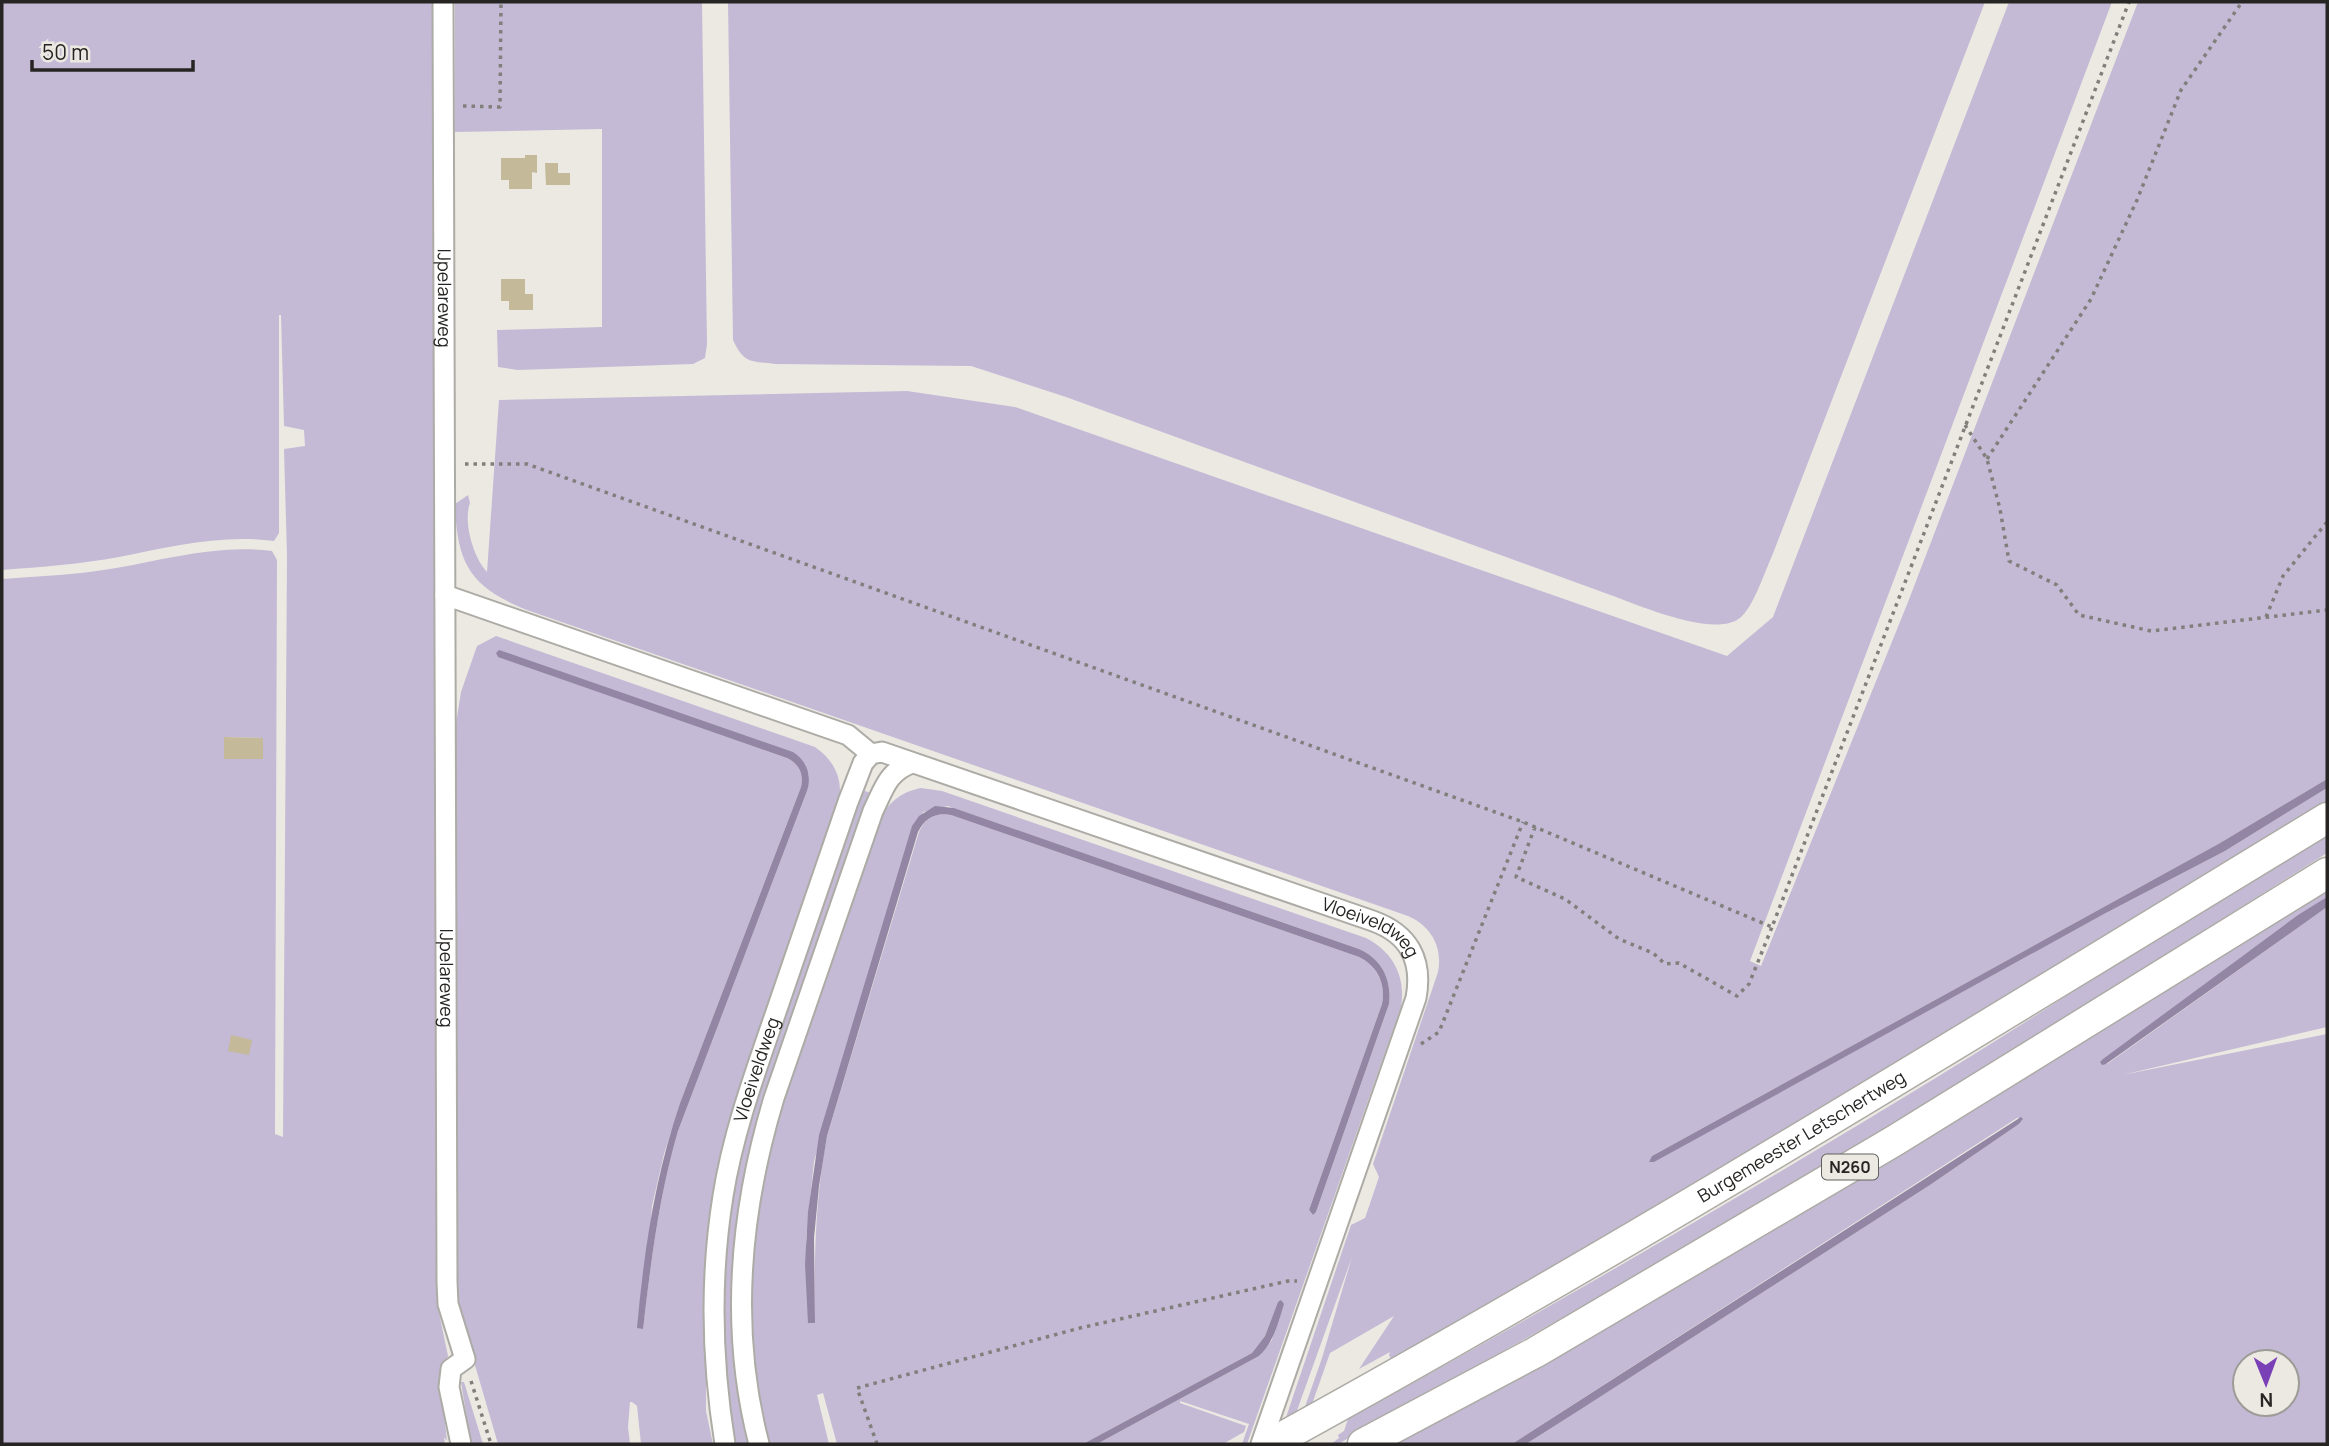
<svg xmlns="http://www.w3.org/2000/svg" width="2329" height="1446" font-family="Manrope,sans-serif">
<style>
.green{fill:#c4bad5;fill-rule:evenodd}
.water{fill:#9286a4}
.building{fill:#c4b999}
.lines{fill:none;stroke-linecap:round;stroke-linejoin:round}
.street-casing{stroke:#adaba5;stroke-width:23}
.primary-casing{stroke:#adaba5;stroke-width:33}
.path{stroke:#817f7c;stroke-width:3.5;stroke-dasharray:3.5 5;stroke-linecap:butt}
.street{stroke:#fff;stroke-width:19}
.primary{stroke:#fff;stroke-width:30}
.labels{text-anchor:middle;stroke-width:6;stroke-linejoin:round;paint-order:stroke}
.shield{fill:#ece9e3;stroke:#61605d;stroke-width:2}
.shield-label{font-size:16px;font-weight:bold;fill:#262523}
.street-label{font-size:18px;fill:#262523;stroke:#ece9e3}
</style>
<rect width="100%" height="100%" fill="#ece9e3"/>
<!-- green -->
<path class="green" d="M2 2H432L437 1303 448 1356 440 1375 447 1441 444 1437 445 1444H2V579C40 576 78 575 116 568 167 559 219 544 272 551L277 560 275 1134 283 1137 287 556 284 449 305 446 304 430 284 426 281 315H279V533L274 541C222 534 169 547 119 557 81 564 41 567 2 570ZM224 737 263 738V759H225Z
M455 2H702L707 344 705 358 693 364 518 370 498 367 497 330 602 327V129L455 132Z
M728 2H1985L1772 556C1765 571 1753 608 1740 618 1713 639 1634 603 1605 593L1066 397 971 366 775 364C751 361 744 364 733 340Z
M2009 2H2112L1750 961 1761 966 1908 602 2138 2H2327V779L2220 843 1652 1156 1655 1161 2104 914 2225 851 2327 788V805L2030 992 1392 1361 1389 1355 1390 1352 1359 1369 1394 1316 1330 1353 1298 1444H1292L1322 1358 1352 1257 1285 1444H1277L1351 1225 1365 1218 1379 1177 1373 1164 1438 972C1443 947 1431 926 1408 916L527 610C470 587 457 564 455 504L468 495 470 503C463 522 473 557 487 572L499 400 907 391 1015 407 1727 656 1773 617Z
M496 636 815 747C835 761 843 779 839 803L739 1091 726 1136 714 1192 706 1253V1411L713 1444H641L637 1406 632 1402H630L628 1427 630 1444H498L460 1314 457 1286 455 730 461 692 477 646ZM499 657 805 764 809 775 807 791 678 1131C659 1196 651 1261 643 1328L652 1206 664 1154 680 1103 801 787C804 774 799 764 787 758Z
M921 788 942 791 1366 938C1393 952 1406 976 1401 1007L1247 1444H1242L1249 1424 1180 1401V1403L1246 1426 1244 1432 1223 1444H1097L1259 1356 1272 1340 1278 1303 1265 1336 1252 1353 1083 1444H837L823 1393 817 1395 829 1444H767C741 1330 748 1220 780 1108L881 817C891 800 902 792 921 788ZM948 806 1359 949C1382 959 1392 980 1389 1004L1316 1212 1313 1215 1309 1210 1382 1004C1386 984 1377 966 1359 957L951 815C936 812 925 818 919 832L827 1136C815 1199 814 1259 815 1322L806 1239 814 1161 923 812Z
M859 789 874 794 748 1173 752 1444H736L722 1353 719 1304 735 1156Z
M2327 832V853C2149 965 1972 1078 1791 1185 1641 1274 1490 1359 1338 1444H1331L1339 1438 1338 1435 1344 1431 1348 1419C1546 1310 1741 1197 1934 1079 2066 998 2195 912 2327 832Z
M2327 880V897L2240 958 2101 1062 2107 1064 2327 907V1027L2122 1075 2327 1034V1444H1526L1930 1185 2019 1124 2023 1119 2017 1118 1512 1444H1388ZM2245 1362H2287V1404H2245Z
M461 1382H464L483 1444H471Z"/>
<!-- water -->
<path class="water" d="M499 650 793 752C807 761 812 775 807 791L678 1131C659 1196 651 1261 643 1329L637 1328C644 1250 655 1177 680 1103L801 787C804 774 799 764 787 758L498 657 496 653Z
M2327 779V788L2225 851 2104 914 1696 1139 1654 1162H1649L1652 1156 2220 843Z
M935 806 954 808 1359 949C1382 959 1392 980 1389 1004L1316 1212 1313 1215 1309 1210 1382 1004C1386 983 1377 966 1359 957L951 815C936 812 925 818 918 832L827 1136 819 1186 814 1238 815 1323H808L805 1264 808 1212 819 1135 912 826 919 816Z
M2327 897V907L2106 1064 2102 1065 2100 1062 2103 1059 2298 915Z
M2021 1117 2023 1119 2019 1124 1930 1185 1578 1411 1526 1444H1512Z
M1281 1300 1284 1304C1278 1323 1274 1342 1259 1356L1097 1444H1083L1252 1353 1265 1336 1278 1302Z"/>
<!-- building -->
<path class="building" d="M525 155H537V173L532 172V189H509V180H501V158H525Z
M545 163H558V173H570V185H546Z
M501 279H525V294H533V310H509V301H501Z
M224 737 263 738V759H224Z
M231 1035 252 1040 249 1055 228 1051Z"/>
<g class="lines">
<defs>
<g id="street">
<path id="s1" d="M443 2 447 1282 448 1304 465 1359 451 1369 449 1387 461 1444"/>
<path d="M445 595 848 735 871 754"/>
<path id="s2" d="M725 1444C712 1363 710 1277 723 1196 733 1133 755 1073 776 1012 800 942 824 872 848 802L863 763 871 754 882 752 1373 921C1409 934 1423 960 1416 998L1261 1444"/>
<path d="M759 1444C729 1329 740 1211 774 1098L873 811C884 789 887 772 912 763"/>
</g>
<g id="primary">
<path id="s3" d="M1270 1444C1629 1247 1977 1031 2327 818"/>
<path d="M1363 1444 1536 1352 1894 1141 2327 873"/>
</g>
</defs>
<!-- street casing -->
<use href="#street" class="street-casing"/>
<!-- primary casing -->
<use href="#primary" class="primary-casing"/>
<!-- path -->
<path class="path" d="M463 106 500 107 501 2
M1965 425 1987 459 2000 509 2009 561 2057 585 2079 615 2151 631 2327 610
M1987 459 2091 299 2137 200 2181 90 2242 2
M465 464H527L1523 822 1772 927 2129 2
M2266 617 2283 576 2327 522
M1535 827 1516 877 1565 899 1619 939 1653 953 1665 964 1679 963 1737 996 1749 984 1772 927
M1421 1044 1439 1032 1523 822
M471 1381 491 1444
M877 1444 857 1388 1080 1328 1288 1281H1297"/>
<!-- street -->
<use href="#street" class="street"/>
<!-- primary -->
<use href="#primary" class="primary"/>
</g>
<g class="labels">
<!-- shield labels -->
<rect class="shield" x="1822" y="1154.5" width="56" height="25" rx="5"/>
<g class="shield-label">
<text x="1850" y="1173">N260</text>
</g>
<!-- street labels -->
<g class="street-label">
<text dy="6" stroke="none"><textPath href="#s1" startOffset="296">IJpelareweg</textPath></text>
<text dy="6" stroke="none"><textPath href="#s2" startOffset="1248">Vloeiveldweg</textPath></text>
<text dy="6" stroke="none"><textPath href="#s1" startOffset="976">IJpelareweg</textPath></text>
<text dy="6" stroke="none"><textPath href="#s2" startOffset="380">Vloeiveldweg</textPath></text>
<text dy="6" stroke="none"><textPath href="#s3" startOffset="614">Burgemeester Letschertweg</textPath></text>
</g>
</g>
<!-- border -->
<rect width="2329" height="1446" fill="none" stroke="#262523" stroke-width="7"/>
<!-- north arrow -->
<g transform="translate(2266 1383) rotate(179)"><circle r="33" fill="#ece9e3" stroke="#9d9b96" stroke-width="2"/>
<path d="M0-5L12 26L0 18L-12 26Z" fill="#7a40b6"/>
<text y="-10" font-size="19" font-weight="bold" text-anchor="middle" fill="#262523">N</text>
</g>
<!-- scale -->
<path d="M32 60v10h161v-10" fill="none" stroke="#262523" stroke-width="3.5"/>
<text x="42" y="60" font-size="21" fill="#262523" stroke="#ece9e3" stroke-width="5" paint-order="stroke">50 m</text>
</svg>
